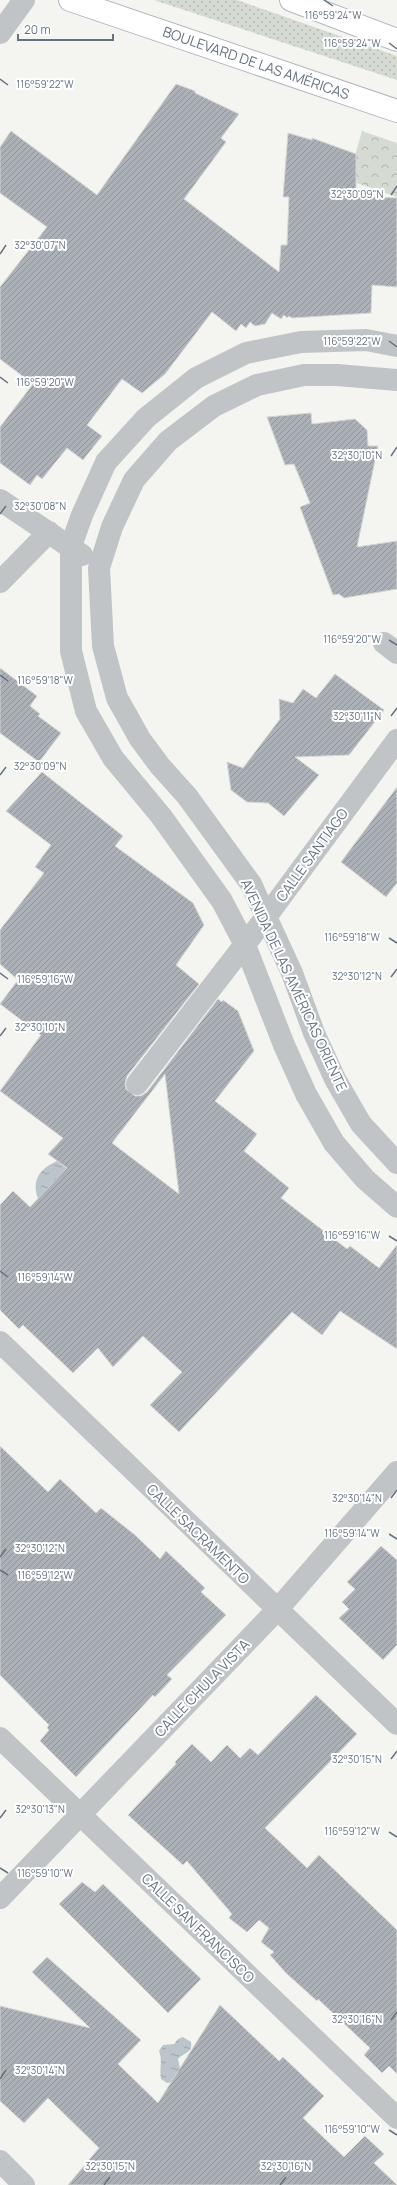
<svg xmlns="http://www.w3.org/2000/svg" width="397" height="2185" font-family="Manrope,sans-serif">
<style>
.grass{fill:url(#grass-dots)}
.park{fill:url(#park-crowns)}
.water{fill:url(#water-ripples)}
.building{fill:url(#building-hatch);stroke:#d6d6d4;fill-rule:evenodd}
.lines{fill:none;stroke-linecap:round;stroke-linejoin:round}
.major-casing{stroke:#b3b7bb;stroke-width:24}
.minor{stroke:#c0c4c7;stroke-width:22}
.major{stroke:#fff;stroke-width:22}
.ticks{fill:none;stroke:#657381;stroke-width:1.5}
.labels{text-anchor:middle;stroke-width:4;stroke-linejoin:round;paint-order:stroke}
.street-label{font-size:14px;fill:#657381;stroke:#fff}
.ticks-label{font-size:10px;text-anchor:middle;fill:#657381;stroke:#fff;stroke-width:4;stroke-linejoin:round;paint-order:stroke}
</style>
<defs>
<pattern id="grass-dots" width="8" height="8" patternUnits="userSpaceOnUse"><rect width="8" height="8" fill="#d5dbd2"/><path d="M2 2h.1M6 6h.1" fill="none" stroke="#b0b6b0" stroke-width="1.8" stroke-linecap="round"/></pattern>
<pattern id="park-crowns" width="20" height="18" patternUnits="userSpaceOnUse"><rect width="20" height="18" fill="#d5dbd2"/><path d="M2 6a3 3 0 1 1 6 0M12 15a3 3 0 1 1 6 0" fill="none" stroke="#b0b6b0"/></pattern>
<pattern id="water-ripples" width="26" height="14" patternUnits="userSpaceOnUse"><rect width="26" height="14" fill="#bbc5cb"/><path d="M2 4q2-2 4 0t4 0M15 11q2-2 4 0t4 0" fill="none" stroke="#9ca4aa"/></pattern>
<pattern id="building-hatch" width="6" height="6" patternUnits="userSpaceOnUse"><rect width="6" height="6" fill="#abb1b7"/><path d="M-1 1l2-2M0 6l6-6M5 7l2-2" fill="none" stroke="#8f949a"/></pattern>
</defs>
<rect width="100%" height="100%" fill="#f4f5f1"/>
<!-- grass -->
<path class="grass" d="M154 0H237L397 56V80Z"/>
<!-- park -->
<path class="park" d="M362 131 397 143V197L348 180Z"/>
<!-- water -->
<path class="water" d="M57 1161 71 1172 41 1205C30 1185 36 1170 57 1161Z
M183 2037 191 2042C193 2053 184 2052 178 2059L181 2073 174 2082 167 2083 161 2079C159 2068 163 2061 159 2051L163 2045 174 2044 178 2039Z"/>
<!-- building -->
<path class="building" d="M176 84 195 91V93L239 114 221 138 226 142 184 199 279 272 281 245H287L289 197H283L288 133 312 140V138L356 154V190L372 191V197L397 198V287L372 285 371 313 292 318 289 316 287 318 284 315 281 319 272 313 265 324 255 326 250 322 246 328 241 324 236 331 212 312 165 374 142 393 122 379 87 425 102 436 83 460 67 448 42 479 37 475 30 485 0 463V427L33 384 0 359V287L47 227 0 193V147L11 131 97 195Z
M311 413 312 424 355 419 367 430 368 446H378L357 547 397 541V589L344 598 339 594 333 595 300 507 310 503 294 464 285 465 267 417Z
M0 668 37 696 30 706 40 714 38 716 61 733 39 762 0 733Z
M335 674 384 710 349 755 295 757 319 775 284 816 268 803 247 802 231 790 227 762 243 768 280 719 279 699 293 703 303 689 316 698Z
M42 772 123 836 115 846 193 903 204 925 176 965 199 984 127 1076 125 1083 126 1089 135 1096H141L147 1092 218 999 222 1002 223 1000 238 1011 254 1051 215 1101 257 1134 244 1151 289 1188 281 1198 347 1249 350 1246 379 1268 397 1245V1349L340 1311 322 1335 292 1312 179 1432 150 1405 182 1372 143 1336 113 1367 98 1348 73 1373 23 1325 19 1329 0 1310V1205L13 1191 30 1207 67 1168 48 1154 63 1138 0 1091 41 1035 0 1004 18 980 0 964V930L44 873 35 867 51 845 6 811ZM165 1074 179 1194 112 1143Z
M397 787V883L386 897 341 862Z
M0 1446 48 1492 60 1479 96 1513 101 1508 135 1535 160 1559 166 1551 205 1588 201 1592 226 1615 167 1675 172 1679 155 1697 153 1695 76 1777 40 1741 49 1730 47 1728 49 1725 0 1675Z
M381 1546 397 1560V1645L383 1660 339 1618 349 1609 342 1602 355 1589 347 1582Z
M316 1695 357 1734 265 1828 307 1868 319 1855 397 1930V2074L389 2066 382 2073 364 2055 370 2048 318 1999 317 2001 286 1973 270 1955 274 1952 261 1942 269 1928 259 1920 247 1932 229 1918 232 1914 187 1861 183 1865 128 1815 176 1764 175 1762 192 1744 211 1762 227 1745 240 1758 250 1748 258 1755Z
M82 1882 95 1892 103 1884 201 1979 168 2013 59 1904Z
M47 1957 141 2040 118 2064 158 2103 220 2005 279 2061 283 2057 324 2096 303 2118 344 2157 365 2136 384 2154 374 2163 397 2185H68L99 2148 48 2098 24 2123 0 2101V2006L90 2028 32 1972Z"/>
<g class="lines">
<defs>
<path id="major" d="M70 0 397 111
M291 0 397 40"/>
</defs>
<!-- major casing -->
<use href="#major" class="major-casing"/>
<!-- minor -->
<path class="minor" d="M0 33 24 0
M397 346 366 340 301 342 246 353 196 378 146 418 106 462 82 515 71 546V651L86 711 113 758 161 816 222 901 245 945 284 1045 306 1094 334 1143 365 1179 397 1207
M397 380 337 375H304L257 385 214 406 168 441 134 480 112 527 99 568 103 646 117 698 140 739 160 766 187 796 251 884 292 973 314 1033 335 1079 361 1124 397 1163
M0 500 82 555
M0 582 49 532
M384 643 397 653
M137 1084 266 917 397 740
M0 1342 397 1724
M0 1738 397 2118
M0 1898 277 1610 397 1472
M0 2161 24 2185"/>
<!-- major -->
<use href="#major" class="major"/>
</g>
<!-- ticks -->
<path class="ticks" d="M324 0 333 6M389 43 397 49M0 79 8 85M391 195 397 186M0 254 6 245M389 341 397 347M0 377 8 383M391 456 397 447M0 514 6 506M389 640 397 645M0 675 8 681M391 716 397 708M0 775 6 767M389 938 397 943M0 973 8 979M391 977 397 969M0 1036 6 1028M389 1236 397 1241M0 1271 8 1277M391 1498 397 1490M389 1534 397 1539M0 1557 6 1549M0 1570 8 1575M391 1759 397 1751M0 1818 6 1810M389 1832 397 1837M0 1868 8 1873M391 2020 397 2012M0 2079 6 2070M389 2130 397 2135M104 2185 110 2177M280 2185 286 2177"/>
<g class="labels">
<!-- street labels -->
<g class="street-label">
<text transform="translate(256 63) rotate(19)" y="5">BOULEVARD DE LAS AMÉRICAS</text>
<text transform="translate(312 855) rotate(-54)" y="5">CALLE SANTIAGO</text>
<text transform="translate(294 985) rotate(65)" y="5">AVENIDA DE LAS AMÉRICAS ORIENTE</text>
<text transform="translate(198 1534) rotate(44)" y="5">CALLE SACRAMENTO</text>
<text transform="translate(202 1688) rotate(-46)" y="5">CALLE CHULA VISTA</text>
<text transform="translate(198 1928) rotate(44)" y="5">CALLE SAN FRANCISCO</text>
</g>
</g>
<g class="ticks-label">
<text x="333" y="19">116°59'24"W</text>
<text x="352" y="47">116°59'24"W</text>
<text x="45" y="88">116°59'22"W</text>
<text x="357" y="198">32°30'09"N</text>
<text x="40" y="249">32°30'07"N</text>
<text x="352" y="345">116°59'22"W</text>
<text x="45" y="386">116°59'20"W</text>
<text x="357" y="459">32°30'10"N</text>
<text x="40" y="510">32°30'08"N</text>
<text x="352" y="643">116°59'20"W</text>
<text x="45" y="684">116°59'18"W</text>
<text x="357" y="720">32°30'11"N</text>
<text x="40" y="770">32°30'09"N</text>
<text x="352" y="941">116°59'18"W</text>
<text x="357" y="980">32°30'12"N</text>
<text x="45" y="983">116°59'16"W</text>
<text x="40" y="1031">32°30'10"N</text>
<text x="352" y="1239">116°59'16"W</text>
<text x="45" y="1281">116°59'14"W</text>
<text x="357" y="1502">32°30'14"N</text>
<text x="352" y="1537">116°59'14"W</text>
<text x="40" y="1552">32°30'12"N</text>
<text x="45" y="1579">116°59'12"W</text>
<text x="357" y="1763">32°30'15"N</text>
<text x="40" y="1813">32°30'13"N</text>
<text x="352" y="1835">116°59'12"W</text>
<text x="45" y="1877">116°59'10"W</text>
<text x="357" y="2023">32°30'16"N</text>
<text x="40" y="2074">32°30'14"N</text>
<text x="352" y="2133">116°59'10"W</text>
<text x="110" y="2170">32°30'15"N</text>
<text x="286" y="2170">32°30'16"N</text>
</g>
<!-- scale -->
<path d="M18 34v6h95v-6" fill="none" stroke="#657381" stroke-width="2"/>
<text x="24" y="34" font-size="12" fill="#657381" stroke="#ffffff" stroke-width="3" paint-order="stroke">20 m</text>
</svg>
